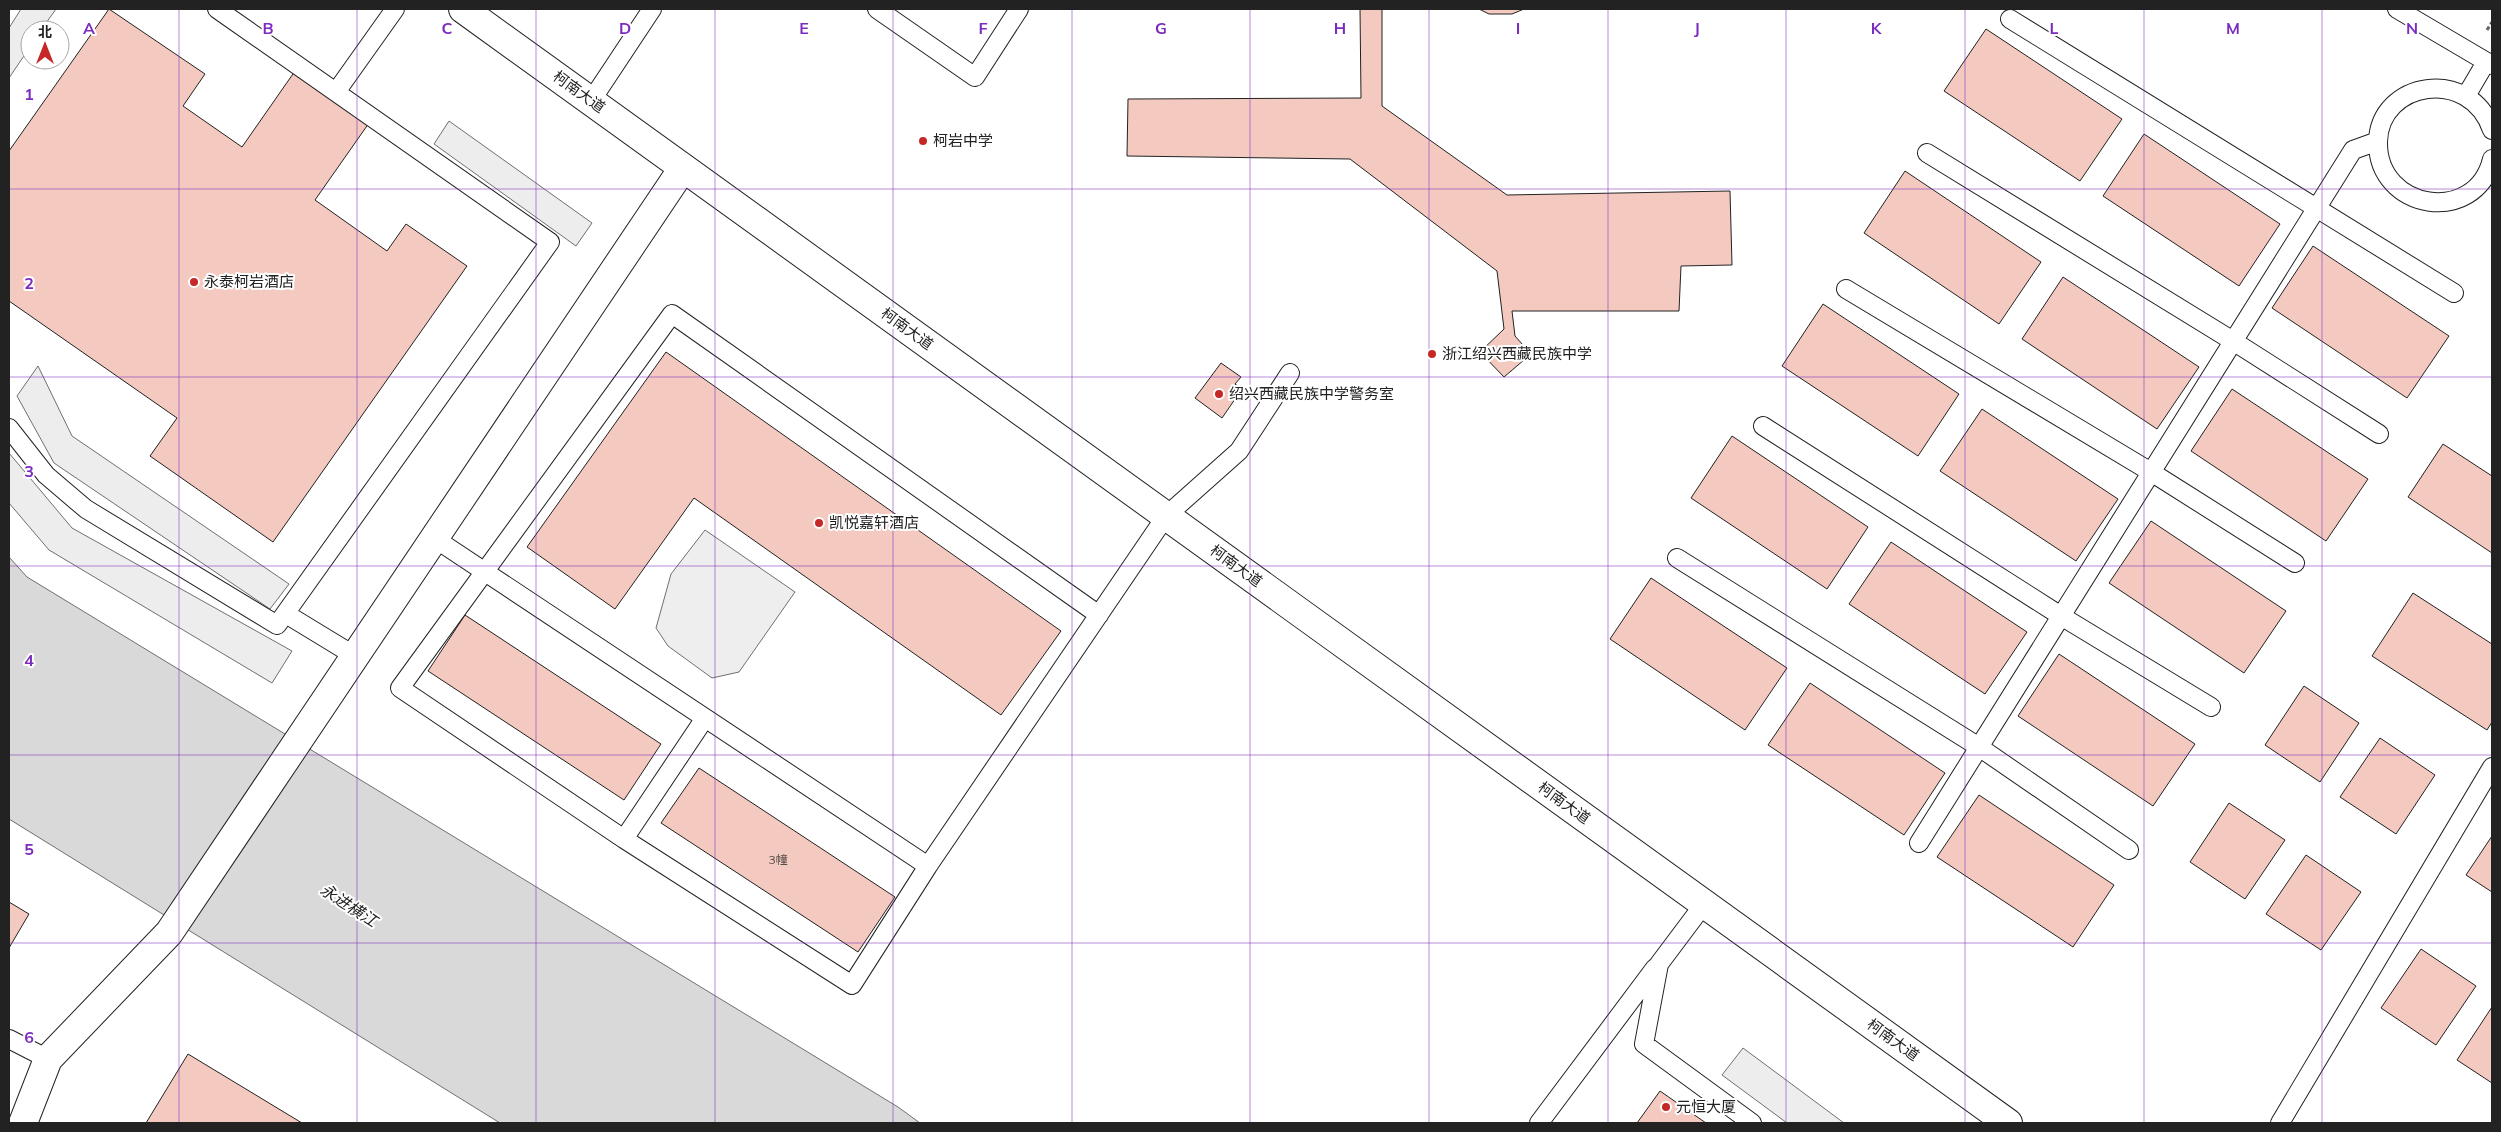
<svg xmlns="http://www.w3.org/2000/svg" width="2501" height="1132" font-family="Mulish,'Noto Sans SC',sans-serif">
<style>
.green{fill:#eee;stroke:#6f6f6f}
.parking{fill:#ededed;stroke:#6f6f6f}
.water{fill:#d9d9d9;stroke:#6f6f6f}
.building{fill:#f3c9c0;stroke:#222}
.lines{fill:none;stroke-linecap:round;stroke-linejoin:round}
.lane-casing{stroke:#222;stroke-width:20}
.street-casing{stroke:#222;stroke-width:30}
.secondary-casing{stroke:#222;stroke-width:30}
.path{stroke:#646464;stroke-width:3;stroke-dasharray:4 2.5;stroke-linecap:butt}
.lane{stroke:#fff;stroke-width:18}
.street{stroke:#fff;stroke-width:28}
.secondary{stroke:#fff;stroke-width:28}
.grid{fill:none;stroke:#7b2cbf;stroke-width:1;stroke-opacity:0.55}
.poi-dot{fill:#c62828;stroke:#fff;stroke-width:2}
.labels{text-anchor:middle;stroke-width:4;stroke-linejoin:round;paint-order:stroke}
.number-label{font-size:12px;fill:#564c4a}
.street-label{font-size:15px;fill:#222;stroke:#fff}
.poi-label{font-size:15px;fill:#222;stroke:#fff;text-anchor:start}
.water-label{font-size:16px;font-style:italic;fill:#222;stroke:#fff}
.grid-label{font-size:16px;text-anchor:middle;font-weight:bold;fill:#7b2cbf;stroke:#fff;stroke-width:4;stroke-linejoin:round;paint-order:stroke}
</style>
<rect width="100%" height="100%" fill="#fff"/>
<!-- green -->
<path class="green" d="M705 530 795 592 739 672 712 678 668 646 656 628 671 574Z"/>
<!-- parking -->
<path class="parking" d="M21 9H56L41 30H30V47L9 78V28Z
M449 121 592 223 576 246 434 144Z
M38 366 72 436 289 584 270 609 54 463 17 396Z
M9 453 72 528 292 651 272 683 49 550 9 503Z
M1743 1048 1844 1123H1787L1722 1075Z"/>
<!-- water -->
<path class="water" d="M9 557 27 577 898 1107 920 1123H500L9 819Z"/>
<!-- building -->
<path class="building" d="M109 9 205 74 183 106 242 147 295 71 369 123 315 200 387 251 406 224 467 266 273 542 150 456 177 418 9 301V151Z
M1360 9H1382V106L1507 195 1730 191 1732 265 1681 266 1679 311H1512L1515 336 1531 354 1504 377 1480 352 1504 329 1497 271 1350 159 1127 156 1128 99 1361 98Z
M1479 9H1524L1512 14H1489Z
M1986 29 2122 119 2080 181 1944 91Z
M2144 134 2280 224 2239 286 2103 196Z
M1905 171 2041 262 1999 324 1864 233Z
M2313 246 2449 336 2407 398 2272 308Z
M2063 277 2199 367 2157 429 2022 339Z
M1823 304 1959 394 1918 456 1782 366Z
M666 352 1061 631 1001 715 694 498 615 609 527 547Z
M1221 363 1241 377 1235 384 1242 389 1222 418 1195 398Z
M2232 389 2368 479 2326 541 2191 451Z
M1982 409 2118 499 2076 561 1940 471Z
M1732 436 1868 527 1827 589 1691 498Z
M2443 444 2492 476V553L2408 497Z
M2151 521 2286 611 2244 673 2109 583Z
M1891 542 2027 632 1985 694 1849 604Z
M1651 578 1787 668 1745 730 1610 639Z
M2413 593 2492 644V722L2487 730 2372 656Z
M465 615 661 744 624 800 428 671Z
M2059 654 2195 744 2153 806 2018 716Z
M1810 683 1945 773 1904 835 1768 745Z
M2304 686 2359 723 2320 782 2265 745Z
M2380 738 2435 775 2396 834 2340 797Z
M699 768 895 897 858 952 661 823Z
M1979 795 2114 885 2073 947 1937 857Z
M2229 803 2285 840 2245 899 2190 862Z
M2492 836V892L2466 875Z
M2306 855 2361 892 2321 950 2266 914Z
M9 902 29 914 9 948Z
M2421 949 2476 986 2436 1045 2381 1008Z
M2492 1007V1083L2457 1060Z
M188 1054 302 1123H146Z
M1660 1091 1706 1123H1637Z"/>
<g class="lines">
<defs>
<path id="lane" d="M877 9 975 77 1019 9
M2397 9 2492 65
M2010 19 2454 293
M336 92 395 9
M2466 96 2486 62
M591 101 652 9
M2492 130C2470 66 2379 81 2378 142 2377 211 2476 226 2492 159
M1927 153 2233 341 2379 434
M1846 289 2151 472 2295 563
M1763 426 2061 616 2211 707
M9 428 46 475 86 509 277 625 550 242 217 9
M434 538 928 866
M1677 558 1979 747 2129 850
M286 614 355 656
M1099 615 672 314 400 688 624 839 852 985 928 866 1166 516 1239 451 1290 373
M624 839 705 718
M1919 843 2353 150 2378 141
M1704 904 1659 964 1644 1044 1752 1123
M9 1039 48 1059
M1539 1123 1655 968
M2280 1123 2492 767"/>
<path id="street" d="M23 1123 48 1059 169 933 683 168"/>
<path id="secondary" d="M463 9 2008 1123"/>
</defs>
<!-- lane casing -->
<use href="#lane" class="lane-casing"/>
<!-- street casing -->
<use href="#street" class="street-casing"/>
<!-- secondary casing -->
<use href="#secondary" class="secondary-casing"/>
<!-- path -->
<path class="path" d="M2487 30 2492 22"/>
<!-- lane -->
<use href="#lane" class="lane"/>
<!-- street -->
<use href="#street" class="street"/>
<!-- secondary -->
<use href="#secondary" class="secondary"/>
</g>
<!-- grid -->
<path class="grid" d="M179 9V1123M357 9V1123M536 9V1123M715 9V1123M893 9V1123M1072 9V1123M1250 9V1123M1429 9V1123M1608 9V1123M1786 9V1123M1965 9V1123M2144 9V1123M2322 9V1123M9 189H2492M9 377H2492M9 566H2492M9 755H2492M9 943H2492"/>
<!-- markers -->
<g class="poi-dot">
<circle cx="923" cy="141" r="5"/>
<circle cx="194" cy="282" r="5"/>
<circle cx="1432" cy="354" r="5"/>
<circle cx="1219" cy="394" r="5"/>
<circle cx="819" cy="523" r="5"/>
<circle cx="1666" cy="1107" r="5"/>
</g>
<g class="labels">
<!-- number labels -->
<g class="number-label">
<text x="778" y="864">3幢</text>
</g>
<!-- street labels -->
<g class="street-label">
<text transform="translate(579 92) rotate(36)" y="5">柯南大道</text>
<text transform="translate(907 329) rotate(36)" y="5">柯南大道</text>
<text transform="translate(1236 566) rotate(36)" y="5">柯南大道</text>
<text transform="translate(1564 803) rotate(36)" y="5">柯南大道</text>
<text transform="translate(1893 1040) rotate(36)" y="5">柯南大道</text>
</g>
<!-- poi labels -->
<g class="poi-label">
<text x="933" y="146">柯岩中学</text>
<text x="204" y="287">永泰柯岩酒店</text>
<text x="1442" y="359">浙江绍兴西藏民族中学</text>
<text x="1229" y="399">绍兴西藏民族中学警务室</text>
<text x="829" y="528">凯悦嘉轩酒店</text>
<text x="1676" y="1112">元恒大厦</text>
</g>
<!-- water labels -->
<g class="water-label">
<text transform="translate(349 905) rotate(33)" y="6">永进横江</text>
</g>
</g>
<g class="grid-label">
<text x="89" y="34">A</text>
<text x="268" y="34">B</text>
<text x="447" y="34">C</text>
<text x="625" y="34">D</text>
<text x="804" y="34">E</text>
<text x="983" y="34">F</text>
<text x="1161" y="34">G</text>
<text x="1340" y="34">H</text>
<text x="1518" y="34">I</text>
<text x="1697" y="34">J</text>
<text x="1876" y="34">K</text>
<text x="2054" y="34">L</text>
<text x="2233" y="34">M</text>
<text x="2412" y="34">N</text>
<text x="29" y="100">1</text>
<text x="29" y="289">2</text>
<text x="29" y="477">3</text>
<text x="29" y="666">4</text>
<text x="29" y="855">5</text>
<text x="29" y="1043">6</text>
</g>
<!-- border -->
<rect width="2501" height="1132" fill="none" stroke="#222222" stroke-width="20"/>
<!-- north arrow -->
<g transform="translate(45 45)"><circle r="24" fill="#ffffff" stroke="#a7a7a7"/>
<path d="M0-4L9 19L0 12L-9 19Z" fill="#c62828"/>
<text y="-8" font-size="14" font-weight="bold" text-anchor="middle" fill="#222222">北</text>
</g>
</svg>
